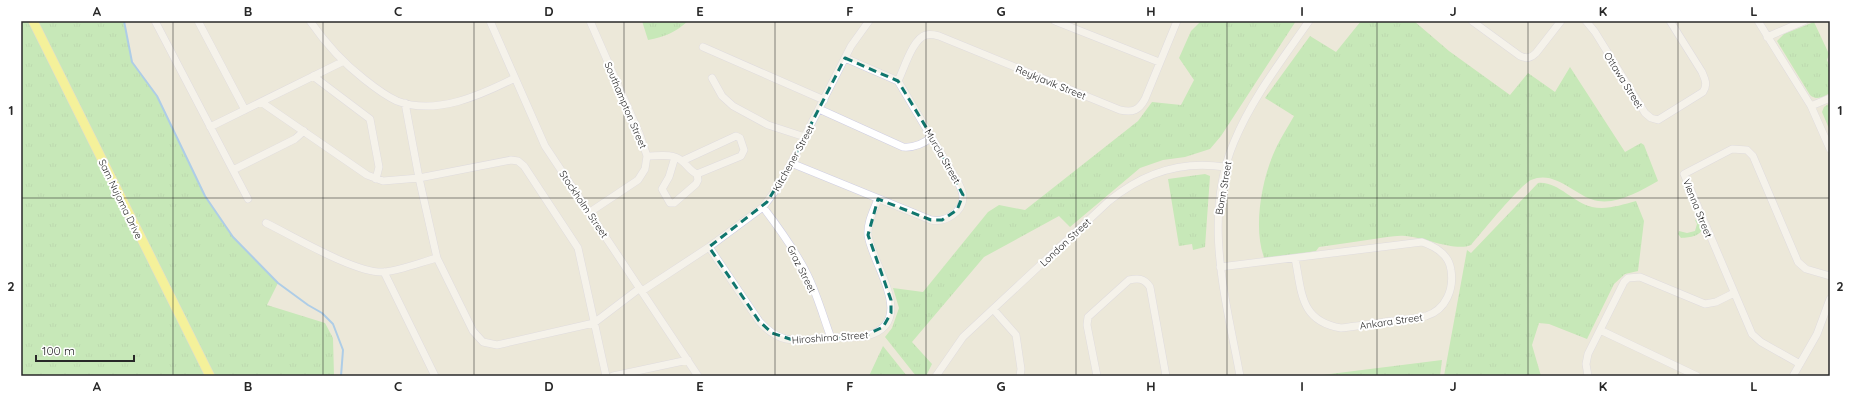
<svg xmlns="http://www.w3.org/2000/svg" width="1851" height="397" font-family="Quicksand,sans-serif">
<style>
.grass{fill:url(#grass-tufts)}
.lines{fill:none;stroke-linecap:round;stroke-linejoin:round}
.stream{stroke:#62adf8;stroke-width:2}
.minor-casing{stroke:#cfcee3;stroke-width:8}
.major-casing{stroke:#cbcbcb;stroke-width:10}
.minor{stroke:#fff;stroke-width:7}
.major{stroke:#fcfc4e;stroke-width:9}
.marked{fill:none;stroke:#0f766e;stroke-width:3;stroke-dasharray:8 5;stroke-linejoin:round}
.grid{fill:none;stroke:#282828;stroke-width:1;stroke-opacity:0.55}
.labels{text-anchor:middle;stroke-width:4;stroke-linejoin:round;paint-order:stroke}
.street-label{font-size:10px;fill:#282828;stroke:#fff}
.neatline{fill:none;stroke:#282828;stroke-width:1.5}
.grid-label{font-size:13px;text-anchor:middle;font-weight:bold;fill:#282828}
</style>
<defs>
<pattern id="grass-tufts" width="24" height="20" patternUnits="userSpaceOnUse"><rect width="24" height="20" fill="#99e890"/><path d="M3 7l-1-3M5 7V3M7 7l1-3M15 17l-1-3M17 17v-4M19 17l1-3" fill="none" stroke="#84c77c"/></pattern>
</defs>
<rect width="100%" height="100%" fill="#ece8d9"/>
<!-- grass -->
<path class="grass" d="M21 21H124L132 62 157 96 205 196 233 237 278 283 267 305 325 323 333 338 334 376H21Z
M642 21H688C676 32 665 37 648 40Z
M1201 21H1296L1221 136 1210 149 1185 157 1163 160 1140 168 1070 227 1059 216 984 257 912 342 932 364 926 376H916L885 337 892 328 899 308 893 288 923 292 988 212 999 205 1025 210 1138 121 1152 102 1181 105 1194 80 1179 58 1191 31Z
M1361 21H1414L1449 51 1510 95 1528 73 1555 92 1570 67 1625 152 1641 143 1644 145 1658 181C1640 191 1619 204 1598 201 1575 197 1556 169 1531 180 1520 185 1482 232 1471 245 1456 252 1423 237 1405 236 1395 235 1384 238 1374 239 1356 242 1338 244 1319 247L1316 251 1265 260C1252 229 1262 177 1276 148 1281 137 1288 127 1294 116L1265 98 1310 36 1336 52Z
M1814 22 1829 54 1827 60 1830 67V93C1823 97 1817 101 1810 95L1777 41 1784 34Z
M1830 103V131L1822 112 1824 107Z
M1205 174 1210 176 1205 247 1193 250 1192 244 1179 246 1168 179Z
M1538 183C1558 181 1573 203 1592 207 1607 210 1621 205 1636 201L1644 221 1638 271 1625 274 1614 284 1587 339 1549 324 1539 323 1532 345 1541 376H1444L1467 250 1471 253Z
M1699 219 1704 226C1700 237 1691 237 1681 238L1678 234 1679 231 1687 233 1695 231 1697 224 1695 220Z
M883 346 907 376H869Z
M1442 360 1440 376H1314Z"/>
<g class="lines">
<!-- stream -->
<path class="stream" d="M124 21 132 62 157 96 205 196 233 237 278 283 308 305 322 313 333 324 343 350 341 376"/>
<defs>
<path id="minor" d="M155 21 248 199
M198 21 245 110
M310 21C326 44 342 62 364 79 374 87 386 96 397 101 436 116 481 95 515 78
M490 21 545 146 698 376
M590 21 640 135 647 156 645 169 638 180 590 212
M1055 21 1159 62
M1472 21 1520 56C1527 59 1531 58 1536 53L1561 21
M1586 21 1595 32 1645 113 1651 118 1658 120 1703 92C1708 85 1705 79 1702 72L1670 21
M1758 21 1811 106 1830 149
M1767 37 1804 21
M703 47 824 100
M313 76 370 119 379 167 376 179
M712 78 722 96 733 106 768 125 805 137
M898 81C904 69 913 38 926 35 930 34 935 35 939 36L1120 110C1133 113 1139 110 1145 99L1177 21
M261 102 367 175 383 181 419 178 511 160 518 161 524 166 578 248 606 376
M405 103 419 178 437 258 473 331 483 342 497 345 594 323 640 288
M1811 106 1830 98
M819 109 903 147C914 148 923 144 932 137
M210 127 342 62
M647 156C659 156 672 153 682 161 687 165 691 172 697 174L741 156 744 150 740 138 736 136 682 161
M675 157 669 177 662 189 670 203H674L696 184 698 180 697 174
M791 163 931 220C945 223 963 212 963 197 963 191 960 187 958 182L898 81 845 58
M233 170 295 139 304 131
M763 207C779 228 795 250 807 274 817 294 823 316 831 338
M266 223C293 236 356 274 384 272 398 271 422 262 437 258
M709 247 759 321C781 347 800 340 830 338 842 337 855 338 867 336 918 322 872 265 868 235 867 222 874 210 878 199
M1220 267 1422 242C1437 247 1449 255 1451 270 1454 289 1446 310 1426 316 1415 319 1403 319 1392 321 1375 323 1358 326 1341 328 1300 321 1302 293 1295 258
M384 272 435 376
M642 291 709 247 763 207 781 183 791 163 851 46 869 21
M993 309 1016 335 1021 369 1020 376
M1600 330 1697 376
M1800 364 1761 342 1752 334 1684 174 1732 149 1747 150 1753 156 1798 262 1806 269 1830 276
M613 376 688 360
M936 376 963 337 1109 201C1143 173 1181 160 1225 167
M1097 376 1087 325 1088 317 1129 280C1138 278 1144 278 1150 287L1166 376
M1240 376C1226 299 1202 218 1234 142 1252 98 1282 60 1309 21
M1588 376 1586 364 1588 354 1624 282 1628 278 1640 277 1705 304 1716 302 1734 293
M1793 376 1817 334 1830 299"/>
<path id="major" d="M33 21 210 376"/>
</defs>
<!-- minor casing -->
<use href="#minor" class="minor-casing"/>
<!-- major casing -->
<use href="#major" class="major-casing"/>
<!-- minor -->
<use href="#minor" class="minor"/>
<!-- major -->
<use href="#major" class="major"/>
</g>
<!-- marked area -->
<path d="M0 0H1851V397H0ZM845 58 898 81 932 137 963 195 957 210 942 220H931L878 199 868 235 891 300V313L883 327 862 337 796 341 772 333 759 321 709 247 767 202 791 163Z" fill="#ece8d9" fill-opacity=".55" fill-rule="evenodd"/>
<path class="marked" d="M845 58 898 81 932 137 963 195 957 210 942 220H931L878 199 868 235 891 300V313L883 327 862 337 796 341 772 333 759 321 709 247 767 202 791 163Z"/>
<!-- grid -->
<path class="grid" d="M173 21V376M323 21V376M474 21V376M624 21V376M775 21V376M926 21V376M1076 21V376M1227 21V376M1377 21V376M1528 21V376M1678 21V376M21 198H1830"/>
<g class="labels">
<!-- street labels -->
<g class="street-label">
<text transform="translate(1624 80) rotate(58)" y="4">Ottawa Street</text>
<text transform="translate(1051 82) rotate(22)" y="4">Reykjavik Street</text>
<text transform="translate(626 105) rotate(67)" y="4">Southampton Street</text>
<text transform="translate(943 156) rotate(60)" y="4">Murcia Street</text>
<text transform="translate(793 158) rotate(-61)" y="4">Kitchener Street</text>
<text transform="translate(1223 188) rotate(-80)" y="4">Bonn Street</text>
<text transform="translate(121 199) rotate(64)" y="4">Sam Nujoma Drive</text>
<text transform="translate(584 204) rotate(56)" y="4">Stockholm Street</text>
<text transform="translate(1698 208) rotate(68)" y="4">Vienna Street</text>
<text transform="translate(1065 242) rotate(-43)" y="4">London Street</text>
<text transform="translate(802 269) rotate(63)" y="4">Graz Street</text>
<text transform="translate(1391 321) rotate(-8)" y="4">Ankara Street</text>
<text transform="translate(830 337) rotate(-4)" y="4">Hiroshima Street</text>
</g>
</g>
<!-- border -->
<rect width="1851" height="397" fill="none" stroke="#ffffff" stroke-width="44"/>
<!-- scale -->
<path d="M36 355v6h98v-6" fill="none" stroke="#282828" stroke-width="2"/>
<text x="42" y="355" font-size="12" fill="#282828" stroke="#ffffff" stroke-width="3" paint-order="stroke">100 m</text>
<rect x="22" y="22" width="1807" height="353" class="neatline"/>
<g class="grid-label">
<text x="97" y="16">A</text>
<text x="248" y="16">B</text>
<text x="398" y="16">C</text>
<text x="549" y="16">D</text>
<text x="700" y="16">E</text>
<text x="850" y="16">F</text>
<text x="1001" y="16">G</text>
<text x="1151" y="16">H</text>
<text x="1302" y="16">I</text>
<text x="1453" y="16">J</text>
<text x="1603" y="16">K</text>
<text x="1754" y="16">L</text>
<text x="11" y="115">1</text>
<text x="1840" y="115">1</text>
<text x="11" y="291">2</text>
<text x="1840" y="291">2</text>
<text x="97" y="391">A</text>
<text x="248" y="391">B</text>
<text x="398" y="391">C</text>
<text x="549" y="391">D</text>
<text x="700" y="391">E</text>
<text x="850" y="391">F</text>
<text x="1001" y="391">G</text>
<text x="1151" y="391">H</text>
<text x="1302" y="391">I</text>
<text x="1453" y="391">J</text>
<text x="1603" y="391">K</text>
<text x="1754" y="391">L</text>
</g>
</svg>
